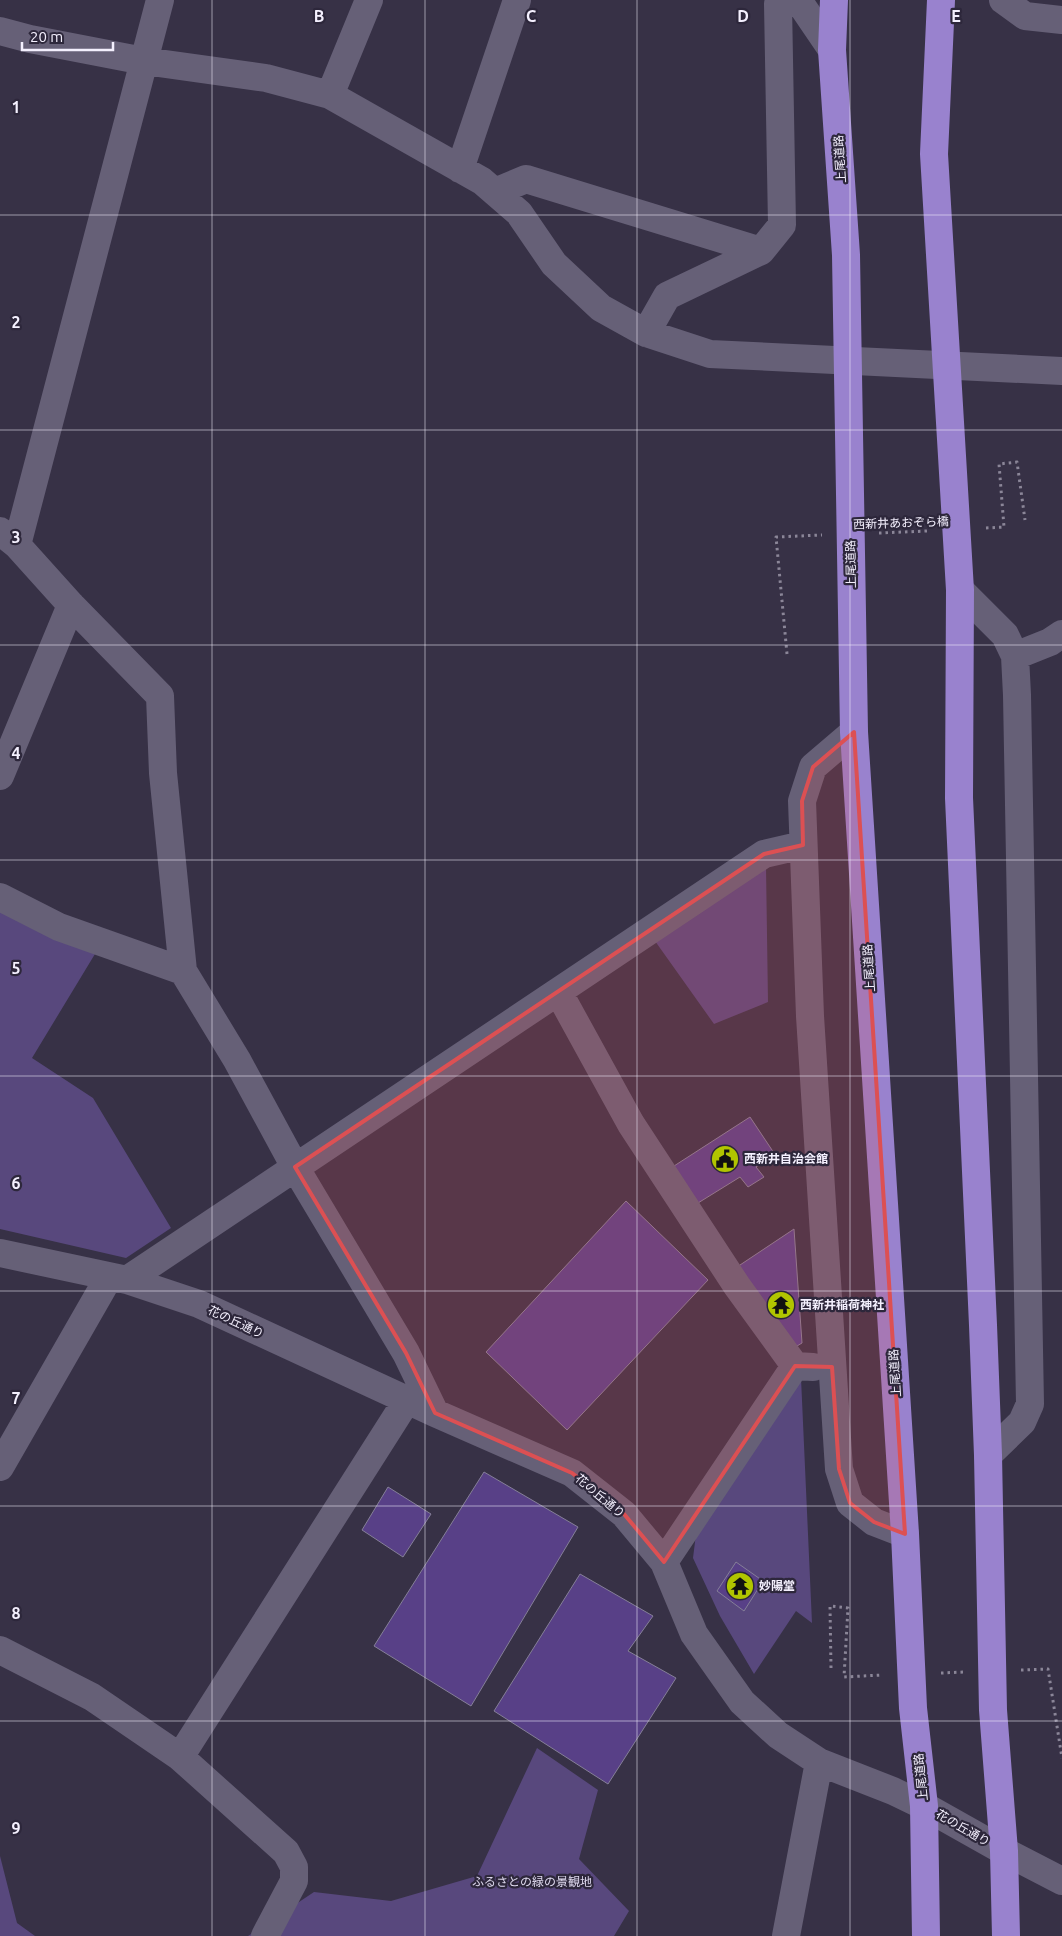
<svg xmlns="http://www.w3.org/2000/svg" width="1062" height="1936" font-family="Ubuntu,'Noto Sans JP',sans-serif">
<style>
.green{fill:#58487d}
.building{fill:#584087;stroke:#857f98}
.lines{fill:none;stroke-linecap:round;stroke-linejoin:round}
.path{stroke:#8b8698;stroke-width:3;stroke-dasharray:2.5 4;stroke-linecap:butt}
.minor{stroke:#666077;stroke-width:28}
.highway{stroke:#9982ce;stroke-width:28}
.marked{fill:#dc5053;fill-opacity:0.2;stroke:#dc5053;stroke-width:4;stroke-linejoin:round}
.grid{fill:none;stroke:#f4f0fe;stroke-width:1;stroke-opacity:0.55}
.labels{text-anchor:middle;stroke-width:4.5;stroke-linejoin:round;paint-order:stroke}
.street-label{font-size:12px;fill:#f4f0fe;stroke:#2d273b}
.poi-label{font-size:12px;font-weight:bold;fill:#f4f0fe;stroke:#2d273b;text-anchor:start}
.park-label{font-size:12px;fill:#dfdaef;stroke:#2d273b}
.grid-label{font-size:16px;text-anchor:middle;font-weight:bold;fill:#f4f0fe;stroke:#2d273b;stroke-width:4.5;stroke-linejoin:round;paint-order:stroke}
</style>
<rect width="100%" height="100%" fill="#373146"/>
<!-- green -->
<path class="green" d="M766 866 768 1002 714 1024 655 941Z
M0 901 98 949 32 1058 93 1098 171 1228 126 1258 0 1229Z
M801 1378 812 1623 796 1611 754 1674 720 1616 693 1558 696 1534Z
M537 1748 598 1790 579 1859 629 1911 614 1936H248L314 1892 391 1901 477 1876Z
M0 1856 17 1923 35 1936H0Z"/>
<!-- building -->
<path class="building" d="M750 1117 774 1153 756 1167 764 1177 748 1187 740 1177 698 1203 674 1166Z
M626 1201 708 1280 567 1430 486 1352Z
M794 1229 802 1343 792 1349 737 1267Z
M484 1472 578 1527 471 1706 374 1646Z
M388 1487 431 1514 403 1557 362 1530Z
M736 1562 763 1581 744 1611 717 1591Z
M580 1574 653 1616 628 1651 676 1678 608 1784 494 1711Z"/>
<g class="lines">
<!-- path -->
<path class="path" d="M986 528 1004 527 999 464 1017 462 1025 520
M879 533 927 531
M787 654 776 537 822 535
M831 1668 830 1606 848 1608 844 1677 882 1675
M1021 1670 1048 1669 1062 1758
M941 1673 964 1672"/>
<!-- minor -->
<path class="minor" d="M798 0 832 50
M1003 0 1025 16 1062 20
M0 31 30 39 144 61 266 78 330 95 482 181 519 213 554 264 601 308 646 333 710 354 1062 371
M330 95 369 0
M460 169 517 0
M495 192 526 179 761 251
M646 333 667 296 761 251 782 225 778 4 782 0
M0 531 17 545 71 605 160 696 163 773 183 971 237 1060 295 1167 406 1353 435 1413
M17 545 160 0
M960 590 1005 635 1015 656 1017 695 1030 1404 1022 1422 988 1455
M1015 656 1050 642 1062 634
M854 732 813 767 802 801 810 1016 839 1469 850 1503 874 1522 905 1534
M0 776 71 605
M0 897 59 927 183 971
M559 993 631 1124 737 1286 795 1366
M0 1253 127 1280 199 1304 435 1413 572 1473 624 1514 664 1562 694 1634 742 1702 778 1735 819 1762 893 1791 924 1806 1004 1851 1062 1881
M127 1280 764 854 803 845
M0 1467 109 1277
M664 1562 795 1366 813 1367
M0 1650 92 1697 180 1757 286 1852 294 1867V1881L265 1936
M180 1757 407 1400
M786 1936 819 1762"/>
<!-- highway -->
<path class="highway" d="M834 0 832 50 846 255 854 732 905 1534 913 1708 924 1806 926 1936
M941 0 934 154 960 590 959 798 983 1325 988 1455 993 1710 1004 1851 1006 1936"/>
</g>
<!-- marked area -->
<path class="marked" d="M854 732 905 1534 874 1522 850 1503 839 1469 832 1367 795 1366 664 1562 624 1514 572 1473 435 1413 406 1353 295 1167 764 854 803 845 802 801 813 767Z"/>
<!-- grid -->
<path class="grid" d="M212 0V1936M425 0V1936M637 0V1936M850 0V1936M0 215H1062M0 430H1062M0 645H1062M0 860H1062M0 1076H1062M0 1291H1062M0 1506H1062M0 1721H1062"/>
<!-- icons -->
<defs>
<symbol id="civic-disc" viewBox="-11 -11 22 22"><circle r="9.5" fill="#b1c500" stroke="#2d273b"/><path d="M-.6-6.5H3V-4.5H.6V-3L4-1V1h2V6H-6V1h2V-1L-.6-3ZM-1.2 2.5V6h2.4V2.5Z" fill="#111"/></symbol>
<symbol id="temple-disc" viewBox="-11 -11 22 22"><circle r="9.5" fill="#b1c500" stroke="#2d273b"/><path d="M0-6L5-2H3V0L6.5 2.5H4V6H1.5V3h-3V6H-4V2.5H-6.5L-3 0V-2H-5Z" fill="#111"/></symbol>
</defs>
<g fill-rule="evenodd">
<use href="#civic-disc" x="709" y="1143" width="32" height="32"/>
<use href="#temple-disc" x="765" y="1289" width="32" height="32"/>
<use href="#temple-disc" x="724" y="1570" width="32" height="32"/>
</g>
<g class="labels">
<!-- street labels -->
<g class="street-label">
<text transform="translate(840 159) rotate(-94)" y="4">上尾道路</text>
<text transform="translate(901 523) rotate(-2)" y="4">西新井あおぞら橋</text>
<text transform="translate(851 564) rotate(-91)" y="4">上尾道路</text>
<text transform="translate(869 968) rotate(-94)" y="4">上尾道路</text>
<text transform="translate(236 1322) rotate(25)" y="4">花の丘通り</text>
<text transform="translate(895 1373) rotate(-94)" y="4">上尾道路</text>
<text transform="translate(600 1496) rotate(40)" y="4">花の丘通り</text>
<text transform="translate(921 1777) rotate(-96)" y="4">上尾道路</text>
<text transform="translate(963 1828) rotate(30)" y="4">花の丘通り</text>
</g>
<!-- poi labels -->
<g class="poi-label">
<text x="744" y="1163">西新井自治会館</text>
<text x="800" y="1309">西新井稲荷神社</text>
<text x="759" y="1590">妙陽堂</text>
</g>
<!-- park labels -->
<g class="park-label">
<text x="532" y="1886">ふるさとの緑の景観地</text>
</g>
</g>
<g class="grid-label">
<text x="319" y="22">B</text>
<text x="531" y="22">C</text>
<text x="743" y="22">D</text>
<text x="956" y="22">E</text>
<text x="16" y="113">1</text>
<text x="16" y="328">2</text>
<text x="16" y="543">3</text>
<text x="16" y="759">4</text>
<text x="16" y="974">5</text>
<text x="16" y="1189">6</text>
<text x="16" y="1404">7</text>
<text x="16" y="1619">8</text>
<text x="16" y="1834">9</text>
</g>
<!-- scale -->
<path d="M22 42v8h91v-8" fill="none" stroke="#f4f0fe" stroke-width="2.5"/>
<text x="30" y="42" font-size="15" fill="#f4f0fe" stroke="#2d273b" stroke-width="4" paint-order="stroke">20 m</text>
</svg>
